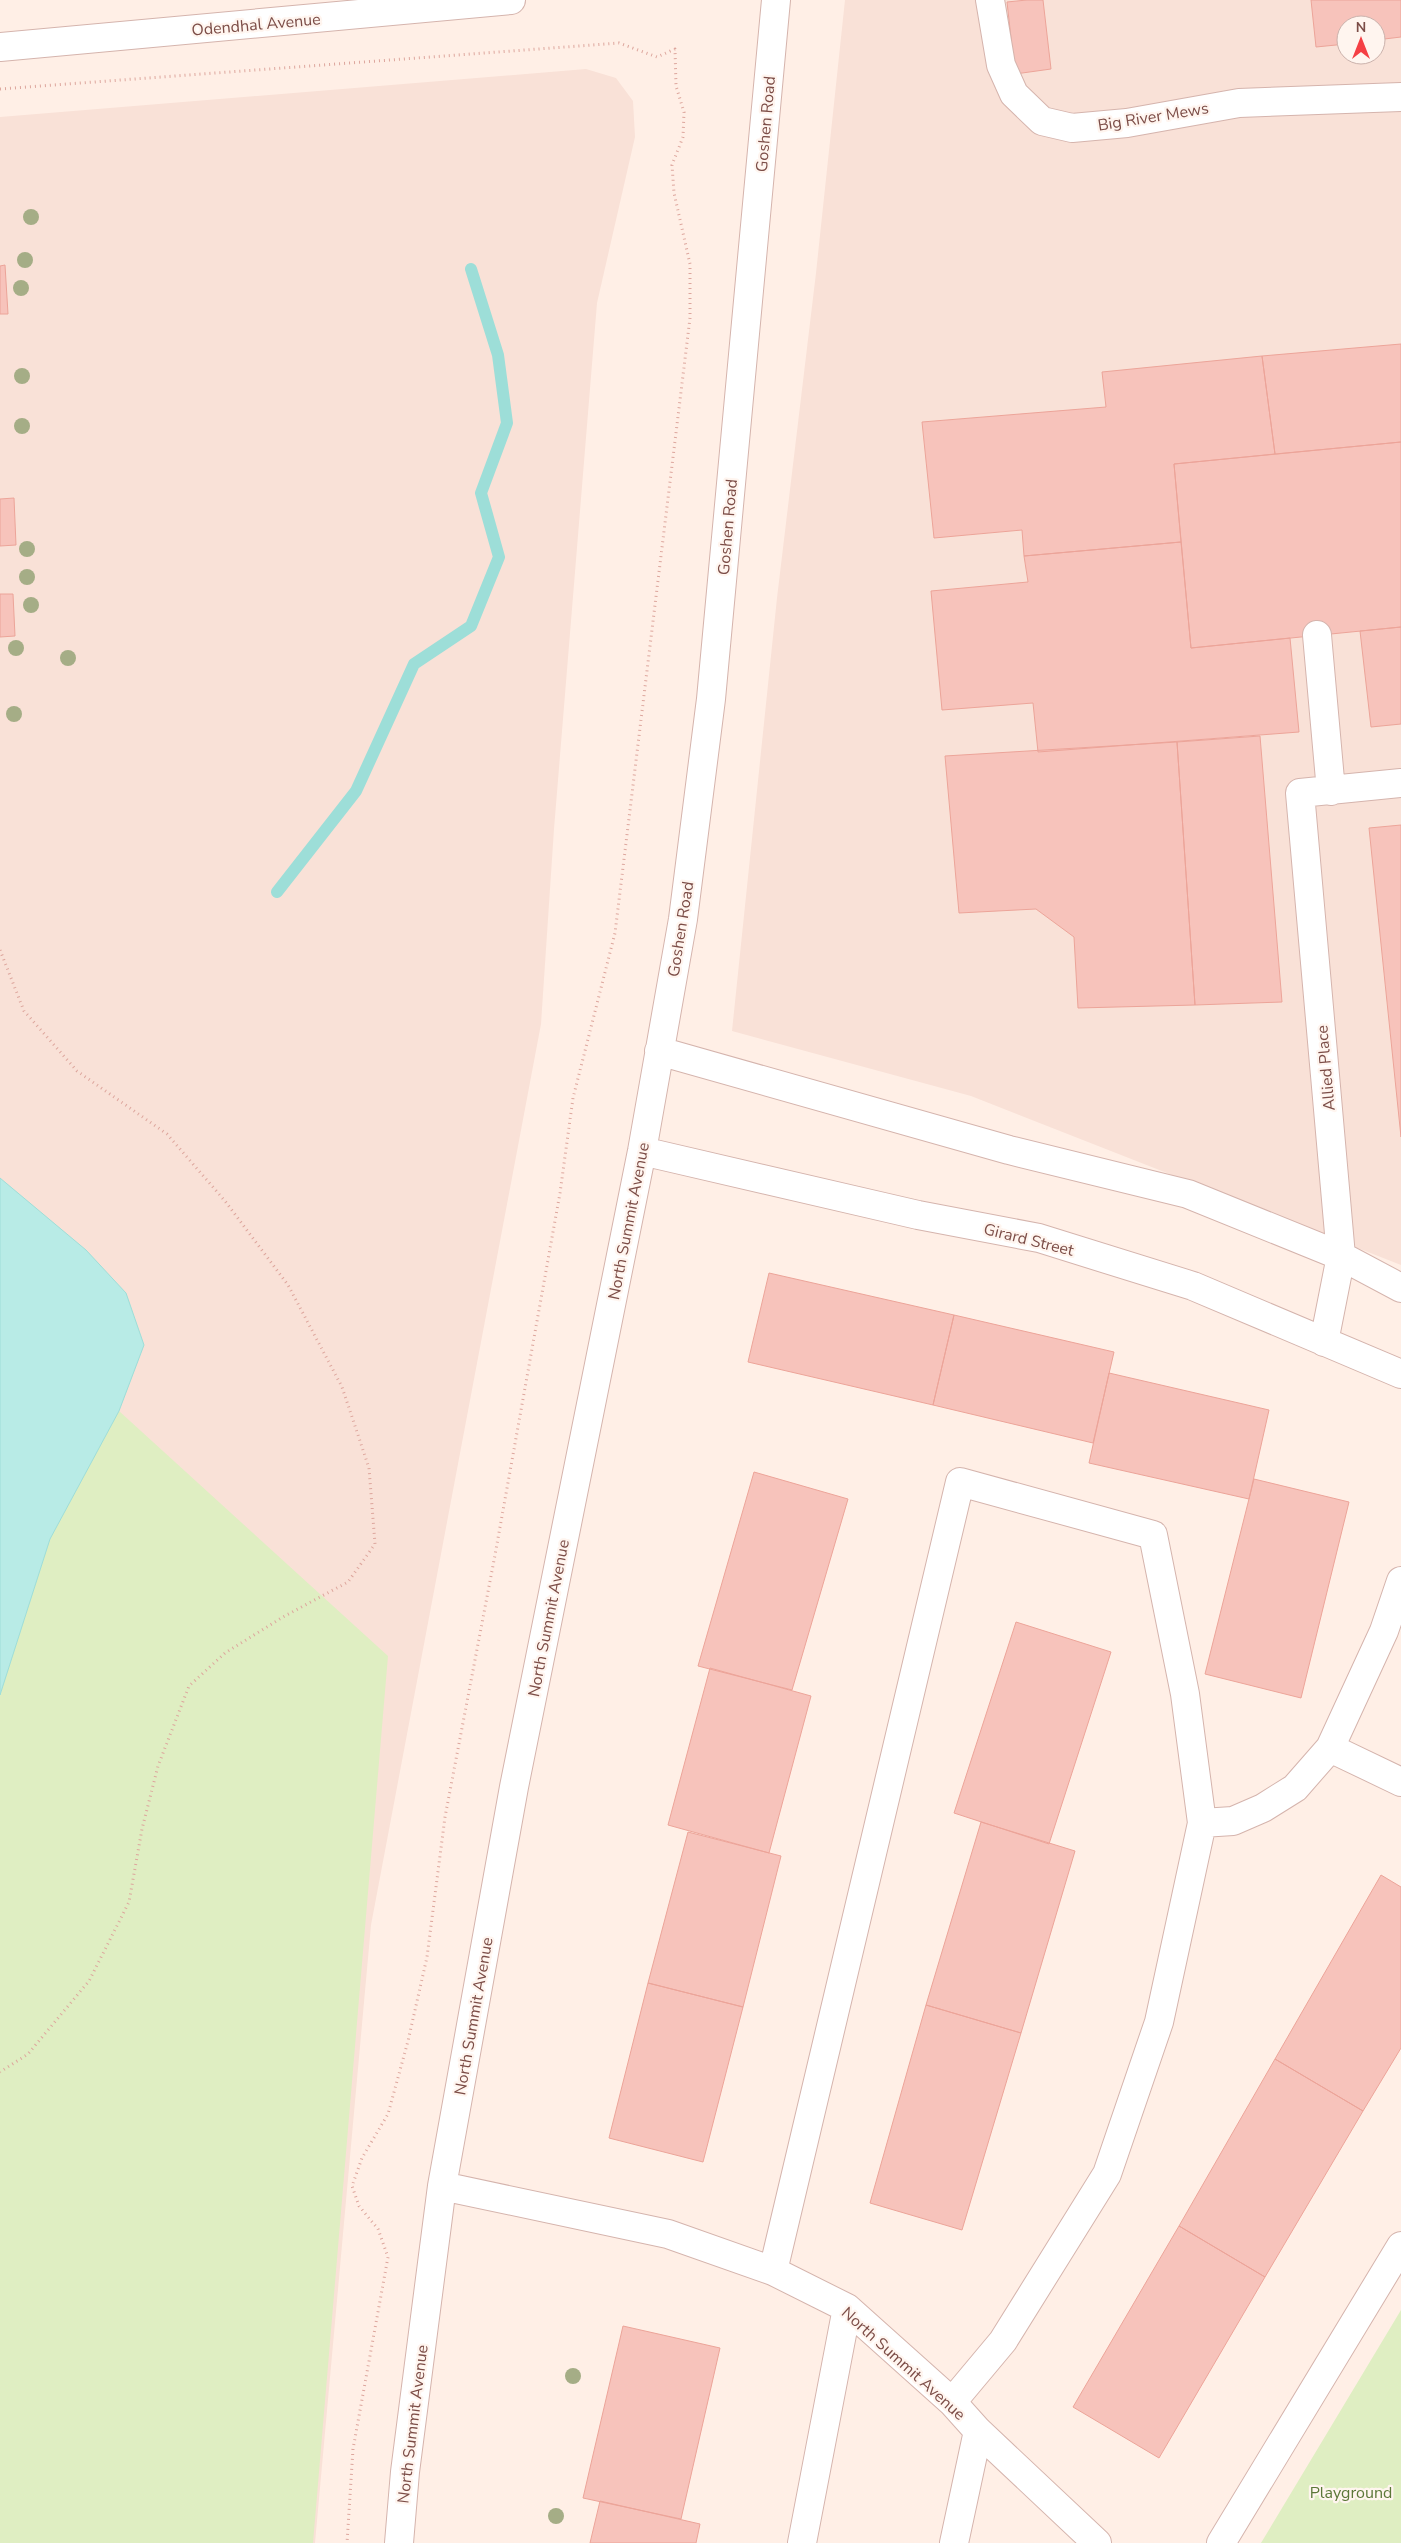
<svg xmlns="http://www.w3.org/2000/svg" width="1401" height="2543" font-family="'Nunito Sans',sans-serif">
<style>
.residential{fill:#f9e1d7;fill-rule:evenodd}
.green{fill:#dfeec2}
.water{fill:#b8ebe6;stroke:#9dded8}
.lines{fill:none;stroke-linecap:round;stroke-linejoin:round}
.stream{stroke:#9dded8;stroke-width:12}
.building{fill:#f7c3bb;stroke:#eca499}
.minor-casing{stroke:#d5b4ad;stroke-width:30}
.path{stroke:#dda69d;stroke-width:3;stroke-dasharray:1 4;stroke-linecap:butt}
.minor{stroke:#fff;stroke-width:28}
.tree{fill:#a5ad86}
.labels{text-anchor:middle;stroke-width:4.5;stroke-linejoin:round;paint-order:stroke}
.street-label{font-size:16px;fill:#7c4d47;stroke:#fff5ef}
.park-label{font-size:16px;fill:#5b7738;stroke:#fff5ef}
</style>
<rect width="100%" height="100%" fill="#ffefe6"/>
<!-- residential -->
<path class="residential" d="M845 0H1401V1265L971 1096 732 1031 777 598 816 273ZM1346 25H1376V55H1346Z
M586 69 616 78 633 101 635 137 597 303 554 829 541 1024 371 1925 315 2543H0V117Z"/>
<!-- green -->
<path class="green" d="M119 1411 388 1656 313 2543H0V1695L50 1539Z
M1401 2310V2543H1261Z"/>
<!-- water -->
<path class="water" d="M0 1178 86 1250 126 1293 144 1345 119 1411 50 1539 0 1695Z"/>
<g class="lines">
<!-- stream -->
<path class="stream" d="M277 892 356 791 414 664 471 626 499 557 481 493 507 423 498 355 471 269"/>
</g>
<!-- building -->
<path class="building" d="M1027 0H1043L1051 69 1015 74 1007 2Z
M1311 0H1401V37L1376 40V25H1346V44L1316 47Z
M5 265 8 314H0V266Z
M1401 344V442L1275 454 1262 356Z
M1262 356 1275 454 1174 464 1181 542 1024 556 1022 530 934 538 922 422 1106 407 1102 372Z
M1401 442V627L1191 648 1174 464Z
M14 498 16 545 0 546V499Z
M1181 542 1191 648 1290 638 1299 732 1038 752 1033 703 942 710 931 591 1028 582 1024 556Z
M0 594H13L15 636 0 637Z
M1401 627V724L1371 727 1360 631Z
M1260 736 1282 1002 1195 1005 1177 742Z
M1177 742 1195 1005 1078 1008 1074 937 1036 909 959 913 945 756Z
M1401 825V1137L1369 828Z
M769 1273 954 1315 933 1405 748 1362Z
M954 1315 1114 1352 1093 1443 933 1405Z
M1109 1373 1269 1410 1249 1499 1089 1463Z
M754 1472 848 1499 792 1690 698 1666Z
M1254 1479 1349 1502 1301 1698 1205 1674Z
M1016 1622 1111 1652 1049 1844 954 1813Z
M710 1668 811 1696 769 1853 668 1825Z
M981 1822 1075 1851 1021 2033 926 2005Z
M688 1832 781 1856 743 2007 648 1983Z
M1381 1875 1401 1887V2048L1363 2111 1275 2059Z
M648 1983 743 2007 703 2162 609 2138Z
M926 2005 1021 2033 962 2230 870 2203Z
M1275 2059 1363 2111 1265 2277 1179 2226Z
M1179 2226 1265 2277 1159 2458 1073 2407Z
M623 2326 720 2348 681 2519 583 2498Z
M600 2501 700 2524 696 2543H590Z"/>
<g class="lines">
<defs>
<path id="minor" d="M990 0 1001 65 1014 94 1042 121 1072 128 1127 123 1239 103 1401 97
M0 47 511 0
M1317 635 1331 791
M659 1051 1009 1150 1188 1194 1341 1256 1401 1288
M642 1151 918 1215 1039 1238 1193 1286 1401 1374
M1324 1342 1341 1256 1300 793 1401 783
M1330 1748 1401 1782
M1202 1823 1233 1821 1263 1808 1295 1788 1330 1748 1384 1631 1401 1581
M442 2186 668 2234 773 2271 847 2308 952 2402 978 2431 1097 2543
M773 2271 960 1482 1153 1535 1185 1694 1202 1823 1159 2022 1107 2174 1003 2341 952 2402
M399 2543 405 2472 442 2186 514 1787 642 1151 683 919 711 699 776 0
M802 2543 847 2308
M954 2543 978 2431
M1221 2543 1401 2246"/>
</defs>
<!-- minor casing -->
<use href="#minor" class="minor-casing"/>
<!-- path -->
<path class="path" d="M0 89 619 43 657 57 675 49 676 86 684 112 683 137 672 165 674 193 690 264V318L615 933 573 1098 560 1193 495 1555 445 1817 427 1957 408 2041 388 2114 362 2158 352 2186 359 2206 378 2229 388 2257 353 2449 347 2543
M0 950 24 1011 77 1071 167 1134 225 1201 288 1285 342 1387 369 1468 375 1544 348 1582 283 1617 225 1653 189 1686 158 1766 142 1829 129 1902 89 1981 28 2054 0 2072"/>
<!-- minor -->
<use href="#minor" class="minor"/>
</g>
<!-- trees -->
<g class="tree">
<circle cx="31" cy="217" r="8"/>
<circle cx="25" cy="260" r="8"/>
<circle cx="21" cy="288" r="8"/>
<circle cx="22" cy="376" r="8"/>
<circle cx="22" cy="426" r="8"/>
<circle cx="27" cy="549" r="8"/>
<circle cx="27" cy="577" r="8"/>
<circle cx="31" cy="605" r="8"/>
<circle cx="16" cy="648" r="8"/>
<circle cx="68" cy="658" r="8"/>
<circle cx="14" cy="714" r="8"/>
<circle cx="573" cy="2376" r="8"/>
<circle cx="556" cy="2516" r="8"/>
</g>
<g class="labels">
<!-- street labels -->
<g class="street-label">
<text transform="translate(256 24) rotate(-5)" y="6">Odendhal Avenue</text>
<text transform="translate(1153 116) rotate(-9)" y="6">Big River Mews</text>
<text transform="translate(765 124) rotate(-85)" y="6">Goshen Road</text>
<text transform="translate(727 527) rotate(-85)" y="6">Goshen Road</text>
<text transform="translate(680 929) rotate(-81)" y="6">Goshen Road</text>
<text transform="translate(1325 1068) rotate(-95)" y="6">Allied Place</text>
<text transform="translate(628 1221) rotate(-79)" y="6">North Summit Avenue</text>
<text transform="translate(1029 1239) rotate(14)" y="6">Girard Street</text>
<text transform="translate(548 1618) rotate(-79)" y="6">North Summit Avenue</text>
<text transform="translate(473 2016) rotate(-80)" y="6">North Summit Avenue</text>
<text transform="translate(904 2363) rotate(42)" y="6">North Summit Avenue</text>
<text transform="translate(412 2424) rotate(-83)" y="6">North Summit Avenue</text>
</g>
<!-- park labels -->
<g class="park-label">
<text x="1351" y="2498">Playground</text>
</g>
</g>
<!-- north arrow -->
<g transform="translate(1361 40)"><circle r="24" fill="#fff5ef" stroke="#cbb2ac"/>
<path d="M0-4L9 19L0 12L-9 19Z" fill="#f53f44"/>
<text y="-8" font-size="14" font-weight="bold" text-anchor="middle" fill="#7c4d47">N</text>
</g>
</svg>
